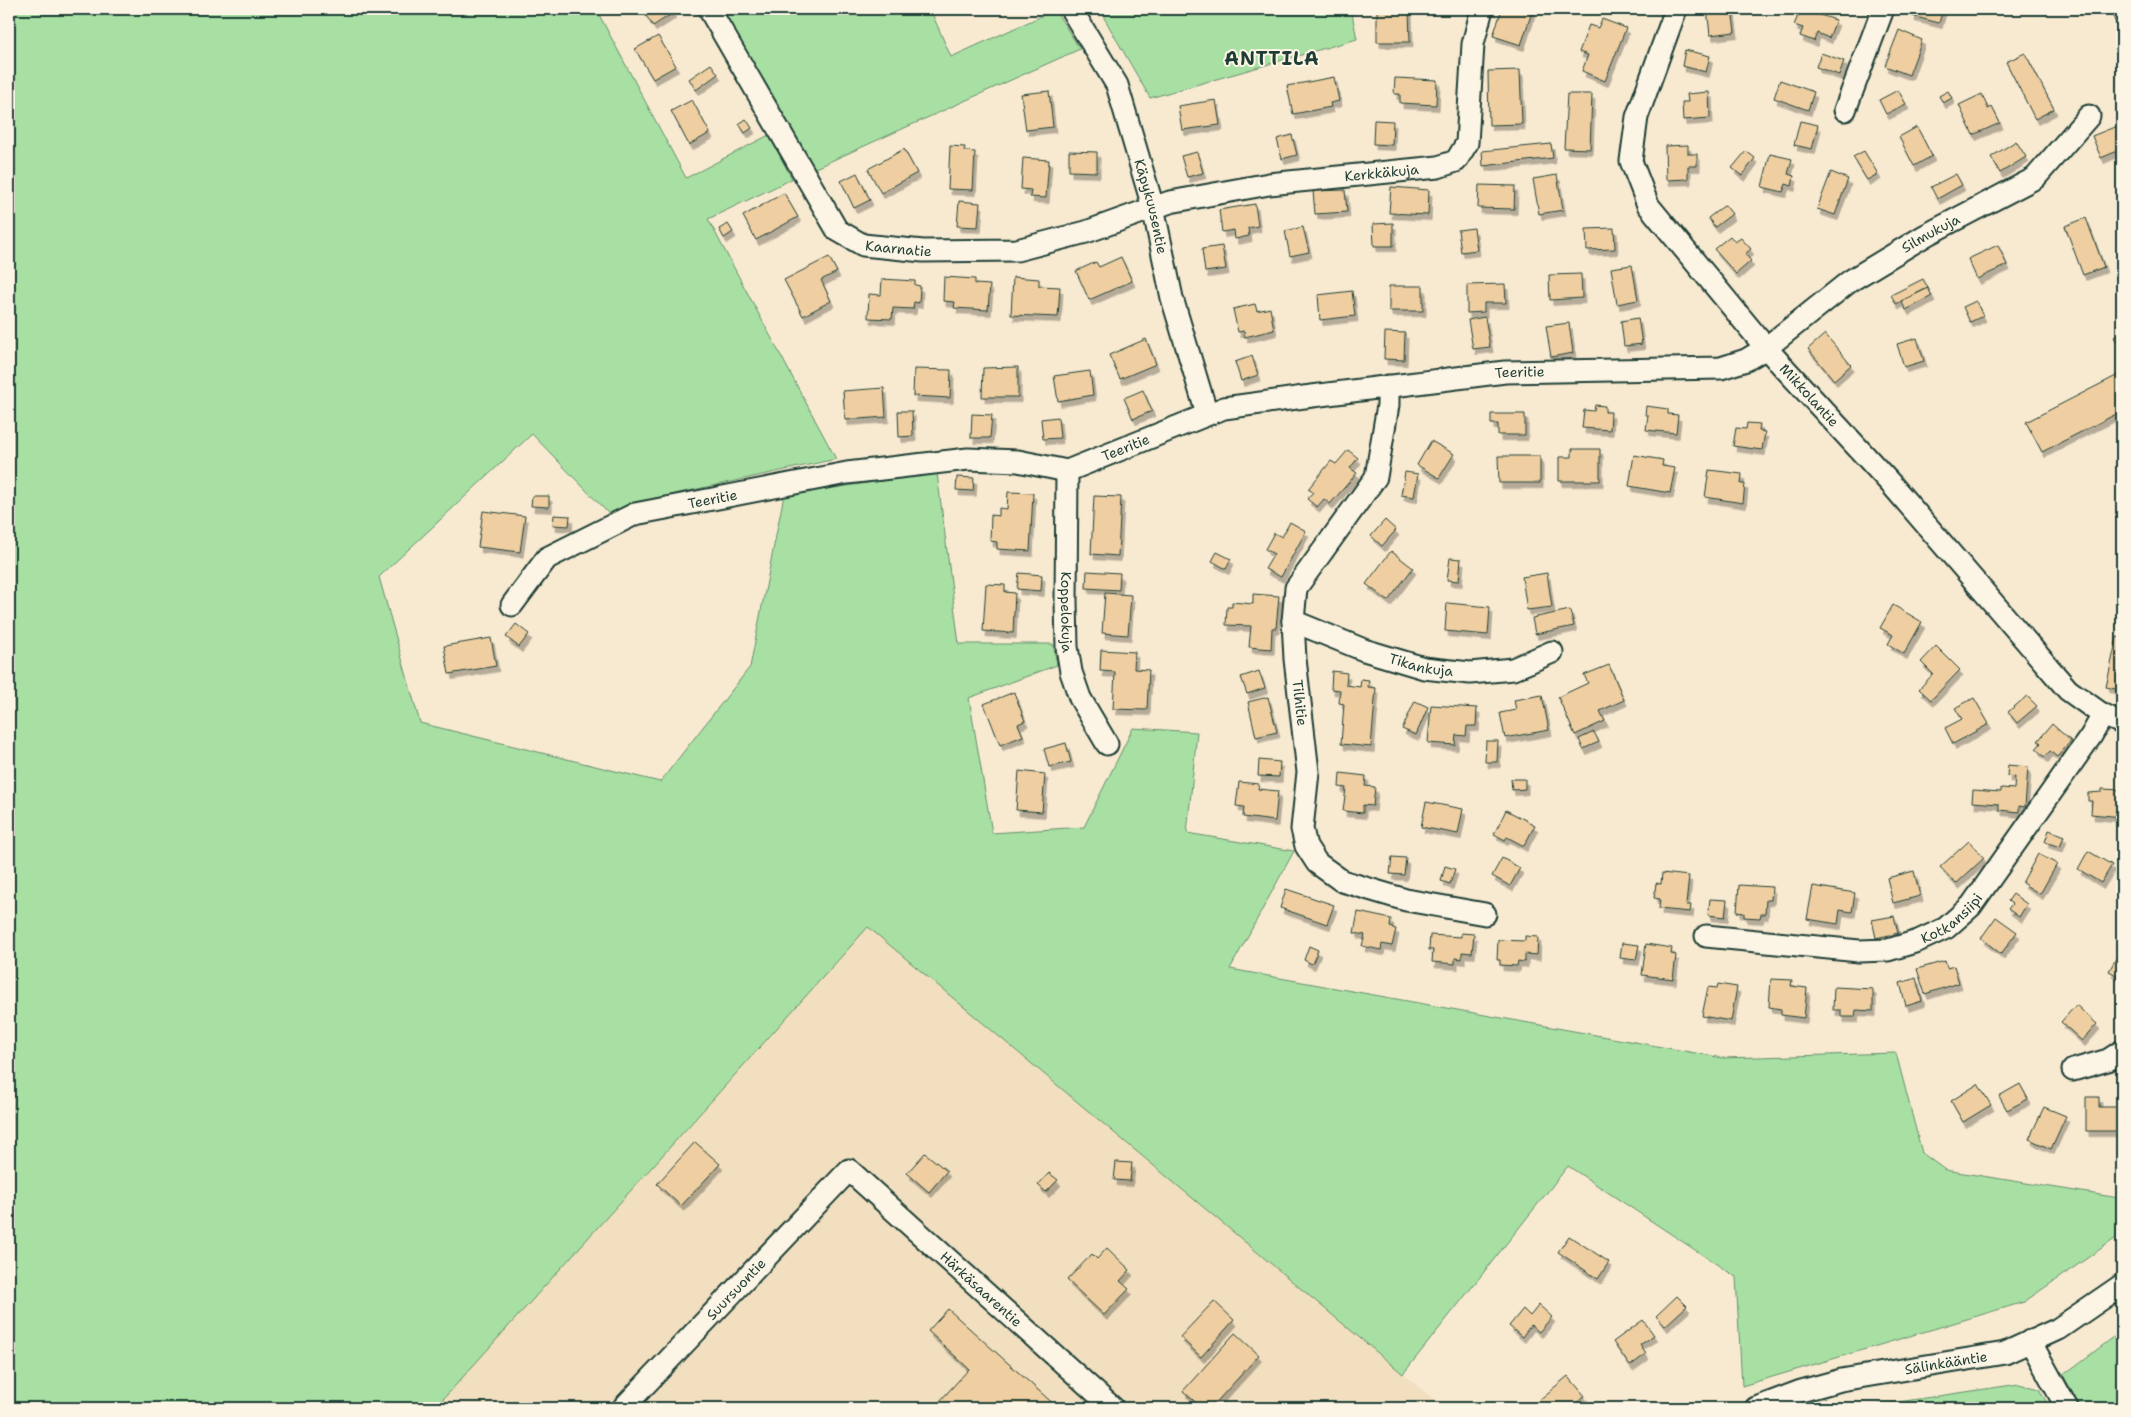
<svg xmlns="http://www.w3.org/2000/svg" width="2131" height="1417" font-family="'Shantell Sans',sans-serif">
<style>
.built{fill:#f1dfc0}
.green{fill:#a8e0a4;stroke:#648e6c}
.building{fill:#efcfa1;stroke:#1f3d34;filter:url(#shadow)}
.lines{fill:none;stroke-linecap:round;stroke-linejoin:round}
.minor-casing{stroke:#1f3d34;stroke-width:25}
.minor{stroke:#fcf5e5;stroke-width:21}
.labels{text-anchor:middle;stroke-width:4;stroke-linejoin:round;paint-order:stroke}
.street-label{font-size:14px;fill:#1f3d34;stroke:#fcf5e5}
.district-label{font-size:19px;font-weight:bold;letter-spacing:1px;fill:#1f3d34;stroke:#fcf5e5}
</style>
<defs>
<filter id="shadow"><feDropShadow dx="3" dy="5.5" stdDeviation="0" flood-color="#0004"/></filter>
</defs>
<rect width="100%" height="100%" fill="#f8ead1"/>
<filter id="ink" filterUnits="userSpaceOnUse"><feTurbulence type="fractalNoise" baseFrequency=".02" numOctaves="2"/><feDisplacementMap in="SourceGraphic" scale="10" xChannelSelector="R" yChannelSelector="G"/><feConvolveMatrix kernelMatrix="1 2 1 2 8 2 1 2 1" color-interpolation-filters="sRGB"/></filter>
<g filter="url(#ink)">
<!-- built -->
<path class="built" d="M868 927 1444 1408H435Z"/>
<!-- green -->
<path class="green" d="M9 9H596L686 178 769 135 792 179 708 219 836 459 633 503 609 514 532 434 379 577 420 723 660 782 750 667 784 495 937 473 959 644H1053L1057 665 969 698 992 833 1084 827 1133 728 1197 732 1187 833 1294 851 1230 969 1723 1058 1896 1053 1922 1153 1945 1170 2119 1198 2122 1196V1234L2024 1302 1742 1386 1736 1277 1568 1166 1403 1374 868 927 435 1408H9Z
M722 9H930L951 57 1055 10 1080 49 811 170Z
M1099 9H1351L1357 39 1150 98Z
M2122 1331V1408H2081L2063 1375Z
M2019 1384 2039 1389 2050 1408H1858Z"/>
<!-- building -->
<path class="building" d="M654 9H670L673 13 653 26 645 14Z
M1377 9H1409L1410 42H1377Z
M1502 9H1533L1521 45 1493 36Z
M1707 9H1732L1735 32 1710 35Z
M1801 9 1836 20 1829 38 1817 33 1814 41 1800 36 1803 28 1794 25Z
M1913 9H1943L1939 23 1912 16Z
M2110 9H2122V24L2117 26Z
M1602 19 1626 28 1605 81 1582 71 1588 55 1579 52 1589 25 1598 28Z
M1899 30 1922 40 1909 75 1885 66Z
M658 36 676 66 653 79 635 49Z
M1685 50 1710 56 1706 72 1682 66Z
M1821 53 1844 61 1839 75 1816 67Z
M2025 53 2054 109 2035 119 2006 62Z
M711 64 718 74 696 90 689 79Z
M1520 70 1522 124 1489 125 1488 71Z
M1334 77 1339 101 1330 103 1331 107 1293 114 1287 86Z
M1395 78 1437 80 1436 105 1400 103V94H1394Z
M1780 80 1814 92 1808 110 1774 98Z
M1898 90 1906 104 1886 114 1879 100Z
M1049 91 1053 127 1026 130 1021 94Z
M1948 91 1952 98 1943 103 1939 96Z
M1709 92 1710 118 1683 120 1682 102H1688L1687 94Z
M1567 94H1592L1590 149 1564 148Z
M1982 94 1988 109 1992 107 2000 123 1973 135 1959 105Z
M692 100 710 133 689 145 671 111Z
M1216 100 1220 125 1182 130 1178 106Z
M746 119 752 128 745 133 739 124Z
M1374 120 1393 121 1392 145 1373 144Z
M1800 121 1818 125 1812 149 1794 145Z
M2122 124V149L2101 158 2092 136Z
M1917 127 1932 156 1914 166 1899 137Z
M1292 135 1297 155 1282 159 1277 139Z
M2016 141 2026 157 2000 173 1991 157Z
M1551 144 1553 158 1483 166 1482 151Z
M1688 145V154H1697V166H1688V179L1666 180 1665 146Z
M950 146 965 147 964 151 975 152 973 190 948 189Z
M904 149 917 173 881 193 868 169Z
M1069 151 1097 152V172L1069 171Z
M1746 151 1755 158 1742 176 1732 168Z
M1864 151 1878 174 1867 180 1853 157Z
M1197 152 1203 173 1187 177 1181 156Z
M1770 154 1792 159 1788 174 1794 176 1792 186 1786 184 1783 192 1762 187Z
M1023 158 1049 160 1046 198 1030 197 1031 190 1021 189Z
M1831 172 1848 179 1835 215 1817 209Z
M857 173 870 200 854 208 841 181Z
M1956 174 1962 185 1937 199 1931 187Z
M1557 175 1563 210 1539 214 1533 179Z
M1479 185 1515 186 1514 209 1478 208Z
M1391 187 1429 190 1428 215 1389 213Z
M1345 190 1347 212 1315 214 1313 191Z
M784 193 798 217 756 240 743 216Z
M959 201 980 203 978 227 957 226Z
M1255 204 1258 226 1248 228 1249 236 1235 239 1234 230 1222 232 1219 210Z
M1725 205 1732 214 1715 227 1708 218Z
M2086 218 2104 267 2083 275 2065 226Z
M1393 223V246H1374L1373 224Z
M728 224 733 232 724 238 719 229Z
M1303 227 1309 252 1290 256 1285 231Z
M1474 228 1477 250 1461 252 1458 230Z
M1614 228 1615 249 1587 250 1586 229Z
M1730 236 1735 242 1741 238 1751 249 1745 254 1751 261 1736 274 1714 249Z
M1998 245 2007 265 1977 279 1968 259Z
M1222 246 1226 269 1205 272 1202 249Z
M829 257 837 272 821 280 831 301 803 316 784 280Z
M1121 257 1132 281 1089 300 1076 271 1096 262 1099 267Z
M1632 265 1638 300 1617 304 1611 268Z
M1581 274 1582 298 1550 300 1549 275Z
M944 277 975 279V284L990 285 988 310 954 308 955 302 943 301Z
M1013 277 1039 279V286L1060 287 1058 317 1011 315Z
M882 279 915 281V285L920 286 919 303 914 302 913 309 893 308 892 319 868 318 869 294 881 295Z
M1923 279 1928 288 1896 304 1891 295Z
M1505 284 1506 303H1484V312L1467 313V285Z
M1389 286H1423V311H1389Z
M1928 288 1932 296 1906 310 1901 301Z
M1352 291 1355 316 1320 320 1318 295Z
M1976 301 1983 316 1970 322 1963 307Z
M1255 304 1257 311 1270 308 1274 330 1245 337 1244 331 1238 332 1233 309Z
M1485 317 1490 347 1473 349 1468 320Z
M1638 318 1642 344 1624 346 1621 321Z
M1569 323 1573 353 1551 357 1546 326Z
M1385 332 1405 333 1404 360 1384 359Z
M2122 333V352L2114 337Z
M1825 334 1851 365 1834 380 1808 349Z
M1917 338 1924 361 1904 367 1897 344Z
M1146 339 1156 364 1120 379 1109 355Z
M1252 356 1258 375 1241 381 1235 362Z
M1018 367V397H982L983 368Z
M914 369 951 370 950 398 913 396Z
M1090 371 1093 395 1058 401 1054 376Z
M2122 373V411L2042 452 2026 422Z
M884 388 886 417 845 420 843 391Z
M1143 390 1152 411 1133 419 1124 398Z
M1595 405 1605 406V412H1611L1610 430 1582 428 1584 410 1594 411Z
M1646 406 1668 409V414L1678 415 1676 433 1646 430 1648 415H1645Z
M898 411H912L913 436 899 437Z
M972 414 992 415 990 438H971Z
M1491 414H1525V435H1498V424H1491Z
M1058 417 1060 438 1043 439 1041 419Z
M1747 423 1760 424 1759 431 1765 432 1762 450 1733 446 1736 428 1746 429Z
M1431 441 1454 454 1439 478 1417 465Z
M1572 449H1600V481H1559V457H1572Z
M1348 450 1358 458 1350 468 1357 473 1330 504 1324 499 1317 507 1307 499 1313 492 1308 489 1331 461 1336 464Z
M1634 455 1663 460 1662 466 1675 468 1670 493 1629 486Z
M1498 456H1540V483H1499Z
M1709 470 1742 474 1741 484H1745L1743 503 1705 497Z
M1405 472 1418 474 1414 497 1401 495Z
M957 477 974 478 973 491 956 490Z
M1008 492 1033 493 1030 551 997 549V542L990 541 991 515 999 516V508L1007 509Z
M532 496H549V507L531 506Z
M1094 496 1121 497 1118 556 1091 554Z
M483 511 525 516 520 552 478 547Z
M554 515 570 516 569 526 553 525Z
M1385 520 1396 530 1382 546 1371 536Z
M1290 522 1306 531 1281 577 1265 569 1274 554 1265 549 1274 533 1282 537Z
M1391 551 1413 568 1388 601 1366 584Z
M1217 552 1231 559 1226 569 1212 561Z
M1450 558 1461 559 1459 581 1447 580Z
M1087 571 1120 573 1119 590 1086 588Z
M1019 573 1042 575 1041 591 1017 589Z
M1547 573 1552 607 1527 610 1522 577Z
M986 584 1005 585V592L1015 593 1013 633 983 631Z
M1105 593 1131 595 1128 635 1102 633Z
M1253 594 1279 596 1276 628H1272L1271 649 1249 647 1251 626 1226 625 1227 607H1232V602L1253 604Z
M1447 603 1490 607 1488 635 1445 631Z
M1893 605 1922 622 1904 654 1888 644 1893 635 1880 628Z
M1570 610 1574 626 1535 634 1532 618Z
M516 624 529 634 519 647 506 637Z
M2117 637 2122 638V679L2120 690 2106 687Z
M491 638 496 666 449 674 444 646Z
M1936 646 1960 670 1931 700 1919 689 1933 674 1921 662Z
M1101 650 1135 652 1134 669 1149 670 1147 710 1113 709 1115 672 1100 671Z
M1609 665 1624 700 1600 711 1605 721 1575 735 1558 697 1588 683 1584 675Z
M1259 671 1265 688 1247 694 1241 677Z
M1332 671 1347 673 1346 685 1360 687 1361 679 1369 680 1368 687 1376 688 1371 747 1341 744 1344 704 1339 703 1340 690 1331 689Z
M1014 692 1025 721 1018 724 1023 736 1000 745 984 704Z
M1542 695 1549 730 1505 738 1500 713 1516 710 1514 700Z
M2027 696 2037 706 2017 723 2008 712Z
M1268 697 1277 732 1256 737 1248 702Z
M1974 698 1989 724 1953 744 1945 728 1962 719 1955 708Z
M1415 701 1428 707 1416 735 1402 729Z
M1431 705 1477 708 1476 726H1467L1466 736 1456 735 1455 745 1428 743Z
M2052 724 2071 741 2057 757 2050 751 2045 757 2036 749 2041 743 2038 741Z
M1594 732 1599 742 1583 749 1579 739Z
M1486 741H1498L1497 762H1485Z
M1066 743 1071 762 1049 767 1044 749Z
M1259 760 1280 762 1279 777 1258 776Z
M2008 765 2028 767 2025 807 2019 806V812L1999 810V804L1972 802 1973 790 2001 792V788L2014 789 2015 777 2007 776Z
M1019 771 1045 774 1042 812 1016 810Z
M1340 773 1366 776 1365 786 1375 787 1373 806 1363 805V813L1343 811 1346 788 1339 787Z
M1511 779H1525V789L1512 790Z
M1239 782 1259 784 1258 789 1278 791 1275 821 1243 817 1244 807 1236 806Z
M2102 789 2122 790V817L2091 814 2092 801H2088V793L2102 792Z
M1426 802 1463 809 1458 834 1421 827Z
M1506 810 1535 825 1524 846 1507 837 1505 840 1494 834Z
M2049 830 2064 836 2060 847 2045 842Z
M1969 841 1984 858 1956 884 1940 867Z
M2088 851 2112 865 2101 883 2078 869Z
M2038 854 2057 864 2040 894 2022 883Z
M1392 857 1406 858 1404 875 1390 874Z
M1502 858 1520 868 1510 886 1492 876Z
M1445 866 1455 869 1450 884 1441 881Z
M1914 871 1920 896 1893 903 1887 878Z
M1662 873 1689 876 1686 905H1691L1690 912 1659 909 1660 899 1654 898 1656 883 1661 884Z
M1739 885 1772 887 1771 900H1766L1765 914H1761L1760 918 1744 917V913L1737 912Z
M1813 886 1855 893 1852 912 1840 910 1838 924 1807 919Z
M1286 889 1334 905 1327 924 1280 908Z
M2013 894 2027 904 2019 917 2008 909 2012 904 2008 901Z
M1710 899 1727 900 1725 917 1708 915Z
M1358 912 1391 919 1390 927 1396 929 1392 946 1382 944 1381 950 1362 946 1365 935 1354 933Z
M1894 916 1898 933 1876 938 1872 920Z
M1996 917 2017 932 2001 954 1981 938Z
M1461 933 1474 934 1472 953 1462 952V959L1455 958V964L1432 962 1433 950H1429L1430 935 1461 937Z
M1525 936 1538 937 1537 955 1525 954V962L1518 961 1517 966 1500 965V960H1497L1498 940 1525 941Z
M1622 943 1639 945 1636 960 1620 958Z
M1646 944 1672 948 1671 954 1676 955 1673 979 1642 975Z
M1309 946 1318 950 1312 964 1304 960Z
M2120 951 2122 952V978L2109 971Z
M1945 961 1947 968 1954 966 1959 983 1925 994 1917 969Z
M1916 978 1922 1001 1906 1006 1900 983Z
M1771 979 1792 980 1791 986 1807 988 1804 1018 1781 1015V1009L1769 1007Z
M1718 984 1737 987 1731 1021 1702 1016 1708 987 1717 988Z
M1834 987 1873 989V1011L1856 1010 1855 1017H1841V1010H1833Z
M2076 1005 2097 1024 2082 1041 2061 1022Z
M1978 1084 1991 1105 1963 1122 1951 1101Z
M2020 1084 2028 1099 2007 1110 1999 1096Z
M2086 1097H2099V1107H2118V1131H2086Z
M2044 1107 2066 1116 2051 1149 2029 1139Z
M695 1142 720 1164 681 1206 657 1184Z
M925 1153 947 1171 929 1192 907 1173Z
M1116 1162 1132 1163 1130 1181 1114 1180Z
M1049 1173 1058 1180 1046 1192 1038 1185Z
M1569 1236 1609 1262 1598 1279 1558 1252Z
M1107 1248 1130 1270 1120 1281 1129 1289 1104 1315 1067 1280 1092 1254 1097 1259Z
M1677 1296 1687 1306 1665 1326 1656 1316Z
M1214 1301 1234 1320 1201 1357 1180 1337Z
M1539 1305 1552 1317 1539 1332 1531 1325 1522 1337 1509 1326 1523 1309 1530 1316Z
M948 1309 989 1346 1058 1408H946L939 1402 969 1369 928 1331Z
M1643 1320 1654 1335 1640 1345 1646 1354 1630 1366 1613 1342Z
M1235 1333 1259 1355 1211 1408H1202L1183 1391Z
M1568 1376 1585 1396 1570 1408H1535L1532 1406Z"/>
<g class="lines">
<defs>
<g id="minor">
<path id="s1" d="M709 9 837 230 863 245 923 251 1017 250 1086 232 1170 202 1269 184 1438 167 1456 161 1467 143 1473 44 1482 9"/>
<path id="s2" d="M1071 9 1117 85 1153 207 1172 298 1207 414"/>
<path id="s3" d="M1676 9 1637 117 1631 161 1648 205 1766 348 1892 485 2068 690 2103 715 2122 723"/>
<path d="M1845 110 1883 9"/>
<path id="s4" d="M1388 386V405L1376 477 1296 588 1293 621 1295 659 1308 772 1302 829 1306 846 1317 863 1342 881 1406 900 1485 914"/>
<path id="s5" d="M1067 471 1066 601 1067 647 1071 672 1080 698 1107 744"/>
<path id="s6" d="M512 605 547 558 635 514 847 473 968 459 1018 461 1067 471 1224 408 1304 397 1505 372 1721 368 1746 360 1766 348 1850 281 1926 235 2035 178 2089 116"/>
<path id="s7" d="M1293 621 1364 650 1424 668 1470 673 1513 669 1552 652"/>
<path id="s8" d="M1706 936 1859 951 1888 950 1918 941 1946 928 1971 906 2091 736 2103 715"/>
<path d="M2073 1070 2108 1060 2122 1051"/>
<path d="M2030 1341 2067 1408"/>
<path id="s9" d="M623 1408 849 1170 1113 1408"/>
<path id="s10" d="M1756 1408 1801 1391 1841 1380 2005 1353 2058 1329 2122 1285"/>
</g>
</defs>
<!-- minor casing -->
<use href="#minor" class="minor-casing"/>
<!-- minor -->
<use href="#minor" class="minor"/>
</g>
</g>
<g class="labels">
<!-- street labels -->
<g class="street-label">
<text dy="5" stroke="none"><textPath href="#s1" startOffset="814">Kerkkäkuja</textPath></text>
<text dy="5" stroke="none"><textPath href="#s2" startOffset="215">Käpykuusentie</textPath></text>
<text dy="5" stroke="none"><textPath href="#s6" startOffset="1514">Silmukuja</textPath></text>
<text dy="5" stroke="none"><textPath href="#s1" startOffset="321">Kaarnatie</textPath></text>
<text dy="5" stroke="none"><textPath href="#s6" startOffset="1062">Teeritie</textPath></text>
<text dy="5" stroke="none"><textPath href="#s3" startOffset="456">Mikkolantie</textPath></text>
<text dy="5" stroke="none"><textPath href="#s6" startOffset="658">Teeritie</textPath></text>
<text dy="5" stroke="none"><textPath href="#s6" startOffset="236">Teeritie</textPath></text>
<text dy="5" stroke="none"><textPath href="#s5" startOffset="141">Koppelokuja</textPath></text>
<text dy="5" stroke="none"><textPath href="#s7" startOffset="136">Tikankuja</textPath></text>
<text dy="5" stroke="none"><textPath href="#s4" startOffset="344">Tilhitie</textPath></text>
<text dy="5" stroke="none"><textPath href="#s8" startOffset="255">Kotkansiipi</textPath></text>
<text dy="5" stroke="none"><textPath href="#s9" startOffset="164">Suursuontie</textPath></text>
<text dy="5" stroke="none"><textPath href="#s9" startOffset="506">Härkäsaarentie</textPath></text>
<text dy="5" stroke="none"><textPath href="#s10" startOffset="196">Sälinkääntie</textPath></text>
</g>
<!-- district labels -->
<g class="district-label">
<text x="1272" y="65">ANTTILA</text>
</g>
</g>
<!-- margin -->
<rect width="2131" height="1417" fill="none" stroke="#fcf5e5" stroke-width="30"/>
<rect x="15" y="15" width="2101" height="1387" fill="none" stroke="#1f3d34" stroke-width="2" filter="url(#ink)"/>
</svg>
